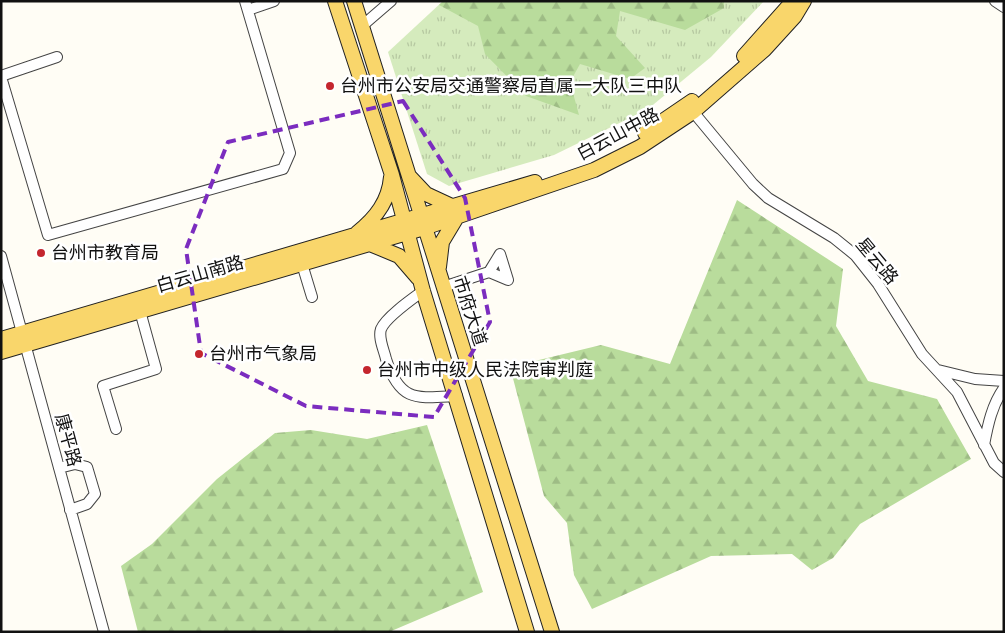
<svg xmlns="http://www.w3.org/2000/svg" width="1005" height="633" font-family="'Roboto Serif','Noto Sans SC',serif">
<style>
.grass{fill:url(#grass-tufts)}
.forest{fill:url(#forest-firs)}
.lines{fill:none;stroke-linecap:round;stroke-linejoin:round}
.minor-casing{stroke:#444;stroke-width:12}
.major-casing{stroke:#222;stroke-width:16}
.minor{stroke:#fff;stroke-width:10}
.major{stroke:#f9d66b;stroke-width:14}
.marked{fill:none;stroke:#7b2cbf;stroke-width:4;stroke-dasharray:10 6;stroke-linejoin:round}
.poi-dot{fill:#c4262e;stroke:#fff;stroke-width:2}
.labels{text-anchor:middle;stroke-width:5;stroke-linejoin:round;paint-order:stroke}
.poi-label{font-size:18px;fill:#111;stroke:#fff;text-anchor:start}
.street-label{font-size:18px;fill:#111;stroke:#fff}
</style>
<defs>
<pattern id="grass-tufts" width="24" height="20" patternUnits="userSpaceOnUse" patternTransform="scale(1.25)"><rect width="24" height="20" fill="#d5ebbd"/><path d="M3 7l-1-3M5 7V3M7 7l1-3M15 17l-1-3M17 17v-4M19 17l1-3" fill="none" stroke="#b6c8a1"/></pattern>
<pattern id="forest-firs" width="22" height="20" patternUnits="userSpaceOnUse" patternTransform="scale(1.25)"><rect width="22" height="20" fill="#b9dc9c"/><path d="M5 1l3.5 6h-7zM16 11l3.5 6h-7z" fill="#9ebc85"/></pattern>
</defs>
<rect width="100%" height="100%" fill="#fffdf5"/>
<!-- grass -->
<path class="grass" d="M443 1H764L711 57 648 109 554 155 449 186 427 174 388 52Z"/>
<!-- forest -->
<path class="forest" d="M443 1H724V8L685 30 620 11 616 36 645 68 630 79 580 64 570 82 579 115 526 96 485 54 478 26 439 5Z
M737 200 843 269 836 326 868 381 937 399 971 459 860 524 833 558 812 570 792 554 711 556 592 609 574 575 567 523 544 496 510 367 601 345 670 364Z
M427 425 483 592 389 632H138L121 566 152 544 217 479 275 433 311 430 367 439Z"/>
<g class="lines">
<defs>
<path id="minor" d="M995 1 1004 7
M248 10 274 1
M362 26 391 1
M1 76 57 57
M1 77 48 235 283 169 290 153 245 1
M690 108 753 184 768 198 834 238 855 255 878 284 922 354 957 392 994 463 1004 472
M1 256 104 632
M302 264 312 297
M443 287 489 272 508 280 500 254 489 272
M423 291C412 299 386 317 381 329 378 338 384 350 386 359 400 403 417 398 457 396
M938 370 975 379 1004 381
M116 429 103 386 156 369 140 311
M984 445C988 424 992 405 1004 388
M59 468 75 464 87 467 95 494 87 504 70 510"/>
<path id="major" d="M335 1 392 175 423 291 527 632
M354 1 552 632
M744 56 793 1
M645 133 692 101
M410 177 426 194 454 207
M357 233C376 218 389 201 391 177
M370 244 399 256 418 278
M439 267 442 242 457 217
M1 339 535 182
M1 352 424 228 594 170 640 147 693 112 764 50 795 16 804 1"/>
</defs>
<!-- minor casing -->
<use href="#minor" class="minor-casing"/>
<!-- major casing -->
<use href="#major" class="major-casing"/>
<!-- minor -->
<use href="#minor" class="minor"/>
<!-- major -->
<use href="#major" class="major"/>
</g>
<!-- marked area -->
<path class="marked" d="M403 101 465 198 490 322 434 417 306 406 201 353 186 249 228 142Z"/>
<!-- markers -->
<g class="poi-dot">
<circle cx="330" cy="86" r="5"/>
<circle cx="41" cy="253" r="5"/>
<circle cx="199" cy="354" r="5"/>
<circle cx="367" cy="370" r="5"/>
</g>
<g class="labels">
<!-- poi labels -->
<g class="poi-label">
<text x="340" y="92">台州市公安局交通警察局直属一大队三中队</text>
<text x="51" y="259">台州市教育局</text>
<text x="209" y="360">台州市气象局</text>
<text x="377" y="376">台州市中级人民法院审判庭</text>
</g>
<!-- street labels -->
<g class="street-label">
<text transform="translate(618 134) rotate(-28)" y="6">白云山中路</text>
<text transform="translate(877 261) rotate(50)" y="6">星云路</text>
<text transform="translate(200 274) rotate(-16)" y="6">白云山南路</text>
<text transform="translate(470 311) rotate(72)" y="6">市府大道</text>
<text transform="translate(68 440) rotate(75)" y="6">康平路</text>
</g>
</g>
<!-- border -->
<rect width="1005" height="633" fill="none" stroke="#111111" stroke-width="5"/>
</svg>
